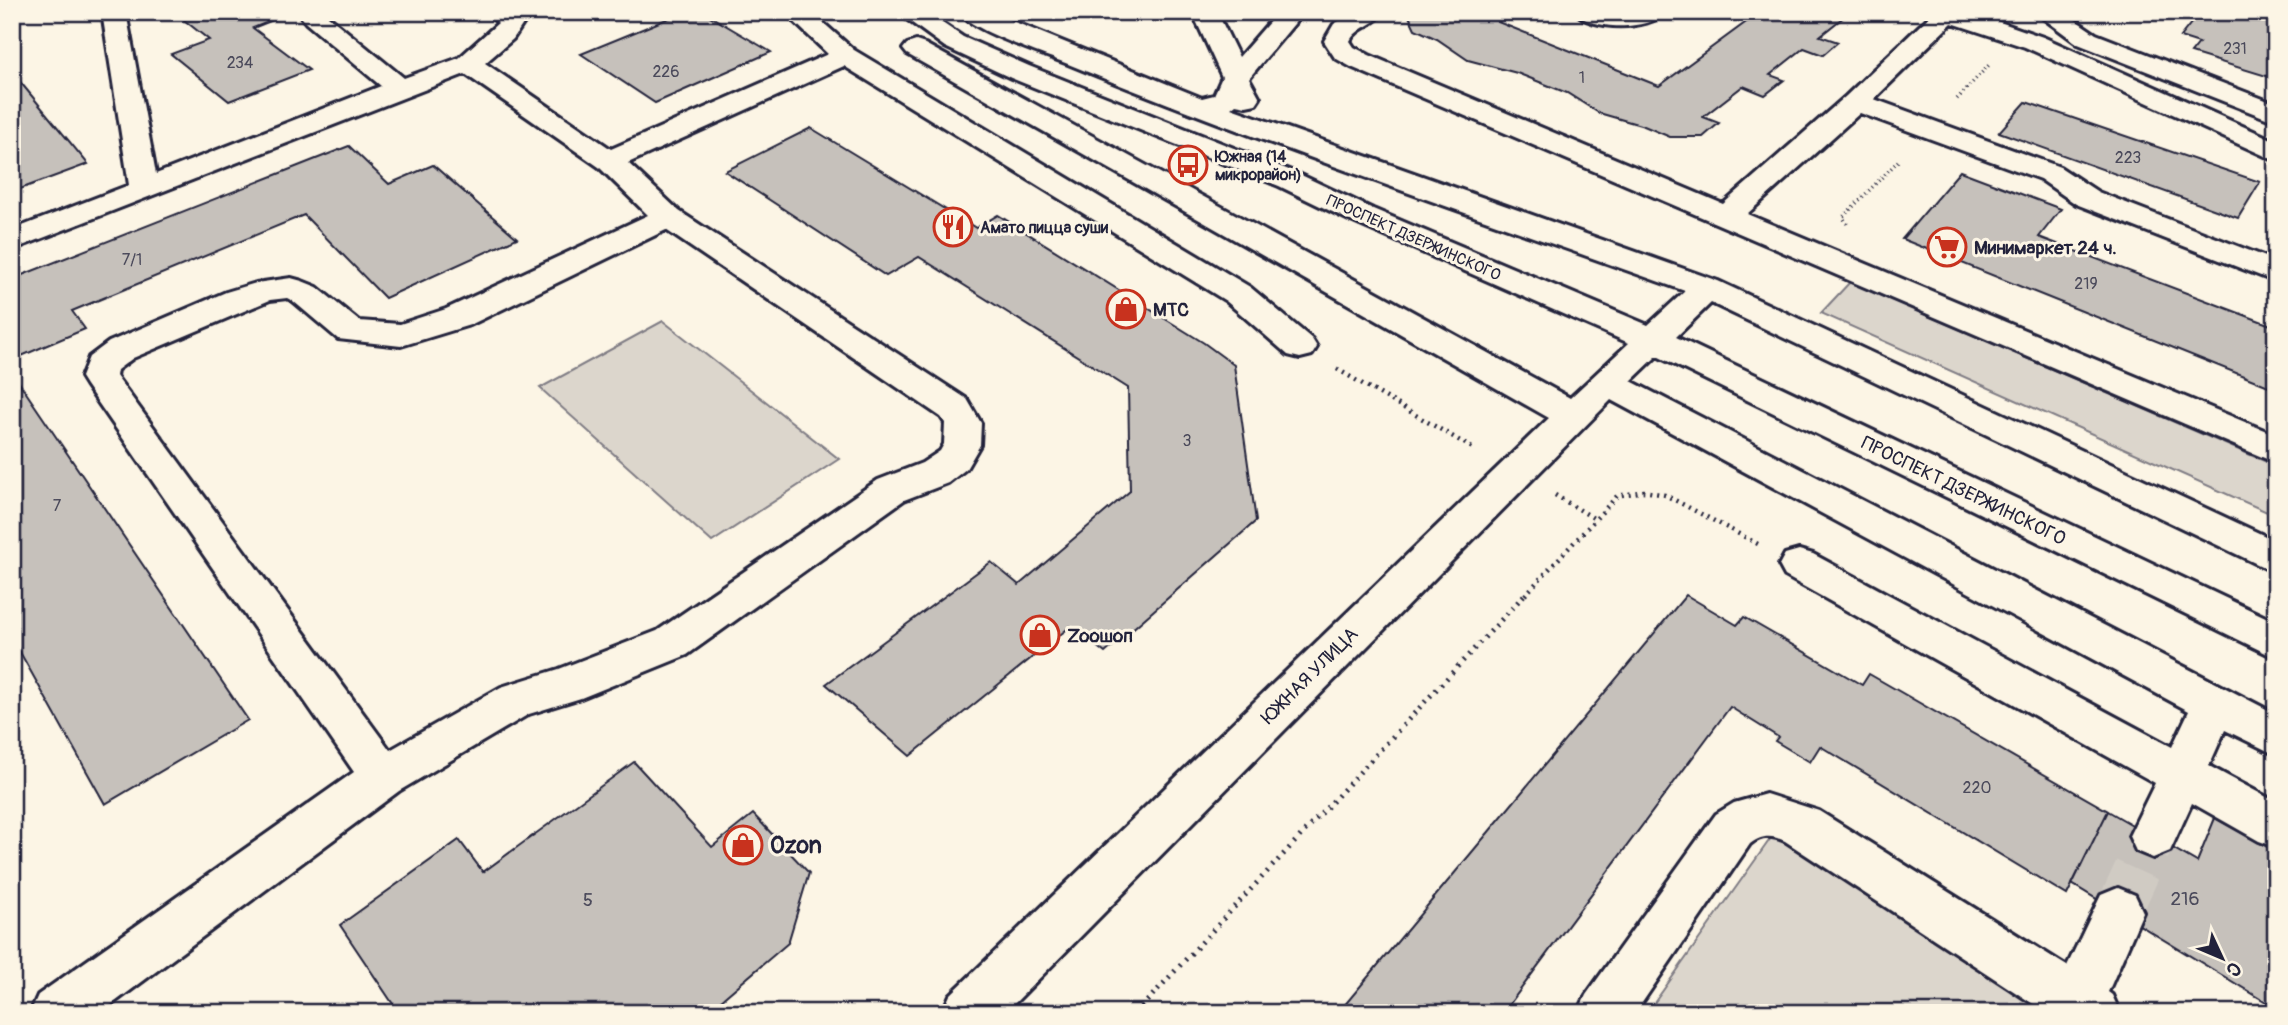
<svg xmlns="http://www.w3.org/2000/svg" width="2288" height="1025" font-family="Pangolin,sans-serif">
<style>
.green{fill:#dcd6cc;stroke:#7f7c84;stroke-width:2}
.building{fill:#c6c1bb;stroke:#22223b;stroke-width:2}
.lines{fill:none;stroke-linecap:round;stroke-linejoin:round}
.minor-tunnel{stroke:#d0cbc3;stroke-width:46;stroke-dasharray:46 23;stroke-linecap:butt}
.minor-casing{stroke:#22223b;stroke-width:6}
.path-far2{stroke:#22223b;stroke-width:3.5;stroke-dasharray:1 3.5;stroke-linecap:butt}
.path-far1{stroke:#22223b;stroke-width:4.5;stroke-dasharray:2 5;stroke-linecap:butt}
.path{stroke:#22223b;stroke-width:5;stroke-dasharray:2 6;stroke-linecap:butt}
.minor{fill:#fcf5e5;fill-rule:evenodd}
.labels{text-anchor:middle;stroke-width:6;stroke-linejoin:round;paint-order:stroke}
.number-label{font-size:16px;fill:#4b4a5b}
.far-poi-label{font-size:16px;font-weight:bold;fill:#22223b;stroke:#fcf5e5;text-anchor:start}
.far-street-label{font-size:16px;fill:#22223b;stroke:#fcf5e5}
.poi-label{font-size:19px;font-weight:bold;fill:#22223b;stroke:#fcf5e5;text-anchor:start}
.street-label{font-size:19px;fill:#22223b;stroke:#fcf5e5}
.near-number-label{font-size:19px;fill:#4b4a5b}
.near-poi-label{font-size:23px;font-weight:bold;fill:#22223b;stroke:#fcf5e5;text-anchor:start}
</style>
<rect width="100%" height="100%" fill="#fcf5e5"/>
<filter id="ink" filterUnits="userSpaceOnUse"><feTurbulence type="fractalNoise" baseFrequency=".0143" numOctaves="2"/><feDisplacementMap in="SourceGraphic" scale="14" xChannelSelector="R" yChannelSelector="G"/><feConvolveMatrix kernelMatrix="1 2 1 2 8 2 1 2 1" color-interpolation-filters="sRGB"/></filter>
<g filter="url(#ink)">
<!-- green -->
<path class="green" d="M1850 282 2276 466V516L1821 313Z
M663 321 839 459 712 542 540 388Z
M1773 835 2048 1013H1647Z"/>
<!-- building -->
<path class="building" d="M174 12H293L253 28 309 70 229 101 171 54 209 40Z
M684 12H703L771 52 655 103 581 54Z
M1411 12H1508L1511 14 1498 22 1659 86 1760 12H1850L1820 36 1838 42 1823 55 1804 48 1770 75 1784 80 1765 95 1743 86 1703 117 1719 123 1703 137H1670L1644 126 1599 113 1567 93 1517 73 1468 60 1437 39 1415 29 1408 14Z
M2200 12H2276V79L2191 53 2199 43 2180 37Z
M12 72 88 164 12 192Z
M2026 102 2260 182 2238 218 1999 132Z
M811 128 976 228 998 215 1204 343 1234 365 1256 521 1105 653 1071 626 910 756 826 684 991 562 1019 585 1130 491 1128 388 919 257 886 276 725 171Z
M349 146 389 184 433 165 517 238 385 298 304 215 72 311 85 329 12 360V279Z
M1960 171 2061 209 2039 237 2276 327V389L1902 239Z
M12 372 248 720 105 804 12 638Z
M1686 595 1737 625 1744 617 1862 685 1869 674 2108 811 2067 895 1820 746 1810 762 1775 741 1778 737 1730 707 1503 1013H1338Z
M634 762 712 847 753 814 809 873 788 943 706 1013H399L340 925 459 840 483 872Z
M2108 811 2197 862 2215 818 2276 852V1008L2072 884Z"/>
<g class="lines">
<!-- minor-tunnel -->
<path class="minor-tunnel" d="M2118 912 2153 836"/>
<defs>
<path id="minor" d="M102 12H126L156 174 381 86 306 23 302 18 304 12H328V16L404 78 459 58 498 23 486 12H516L525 21 513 39 485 63 611 149 828 54 784 12H811L854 50 1250 287 1312 339 1317 347 1312 355 1300 358 1288 355 1226 301 844 66 628 163 679 211 967 399 981 423 980 445 966 469 948 483 904 500 687 655 581 698 529 714 399 791 100 1013H30L38 995 354 772 86 385 81 377 89 357 109 342 226 292 256 283 291 278 302 281 317 287 359 321 400 324 446 309 648 215 599 167 465 74 12 250V230L129 185ZM666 230 941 417 945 423 944 444 940 451 922 463 878 480 657 631 559 669 501 687 390 750 116 376 117 370 133 358 270 300 287 298 293 301 338 339 401 346 470 325Z
M897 12H926L963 37 1029 66 1299 174 1373 209 1648 325 1685 291C1479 217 1270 147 1068 64 1044 54 971 31 959 12H990L1202 98 1214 95 1222 77 1192 12H1217L1239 57 1278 12H1304L1249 78 1260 98 1256 104 1246 106 1236 104 1231 108 1718 281 2276 541V573L1711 303 1676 337 2276 622V658L1657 356 1631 381 2276 714V755L2225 730 2209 766 2276 802V847L2259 841 2192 803 2170 851 2153 858 2136 851 2129 836 2155 783 1785 576 1779 565 1785 554 1799 550 1813 554 2172 747 2189 711 1611 400 1005 1013H942L950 995 1549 418 907 54 903 49 907 44 916 41 925 44 1570 398 1629 343 1351 221 1279 186 1011 78 945 47Z
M1354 12H1384C1375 25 1357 27 1350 41L1354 47 1369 55 1723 204 1846 96 1934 12H1971L2043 37 2276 141V161L2025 47 1952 23 1874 99 2060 167 2098 192 2276 261V282L2076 204 2040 179 1860 113 1747 214 2276 435V463L1351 67 1335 58 1324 41 1334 24Z
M1576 12H1664C1651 31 1589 31 1576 12Z
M2049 12 2065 13 2096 34 2276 104V122L2078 44 2043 18Z
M1766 794 1819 811 2067 966 2101 895 2118 888 2135 895 2143 912 2108 992 2112 995 2120 1013H2047L1785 841C1771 835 1762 835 1750 844L1635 1013H1578L1586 995 1716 814 1734 803Z"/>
</defs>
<!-- minor casing -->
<use href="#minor" class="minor-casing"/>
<!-- path-far2 -->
<path class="path-far2" d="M1957 99 1989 65
M1847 224 1843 217 1900 159"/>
<!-- path-far1 -->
<path class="path-far1" d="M1337 369 1474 449
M1555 495 1595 519
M1525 595 1617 496 1644 491 1665 495 1758 544"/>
<!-- path -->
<path class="path" d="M1136 1013 1526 593"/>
<!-- minor -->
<use href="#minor" class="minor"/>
</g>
</g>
<!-- icons -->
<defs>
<symbol id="bus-ring" viewBox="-11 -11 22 22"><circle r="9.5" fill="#fcf5e5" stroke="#c8321e" stroke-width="1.5"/><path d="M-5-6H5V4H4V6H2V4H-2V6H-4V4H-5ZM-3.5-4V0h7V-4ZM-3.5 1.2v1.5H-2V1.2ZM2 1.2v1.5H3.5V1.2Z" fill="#c8321e"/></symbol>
<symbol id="restaurant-ring" viewBox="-11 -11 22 22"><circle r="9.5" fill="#fcf5e5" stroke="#c8321e" stroke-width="1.5"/><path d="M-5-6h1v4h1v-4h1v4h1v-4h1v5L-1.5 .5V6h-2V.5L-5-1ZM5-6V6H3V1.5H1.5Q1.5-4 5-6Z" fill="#c8321e"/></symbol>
<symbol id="supermarket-ring" viewBox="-11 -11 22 22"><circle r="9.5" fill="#fcf5e5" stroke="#c8321e" stroke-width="1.5"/><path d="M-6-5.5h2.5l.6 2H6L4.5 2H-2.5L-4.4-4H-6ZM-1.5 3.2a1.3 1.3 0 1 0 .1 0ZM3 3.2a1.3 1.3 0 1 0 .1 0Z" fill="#c8321e"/></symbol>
<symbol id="shop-ring" viewBox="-11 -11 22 22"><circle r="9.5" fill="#fcf5e5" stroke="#c8321e" stroke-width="1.5"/><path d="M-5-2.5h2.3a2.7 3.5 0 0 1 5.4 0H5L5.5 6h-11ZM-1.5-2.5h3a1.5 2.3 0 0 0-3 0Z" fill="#c8321e"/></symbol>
</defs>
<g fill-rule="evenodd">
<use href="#bus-ring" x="1166" y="143" width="44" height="44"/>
<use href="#restaurant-ring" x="931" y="205" width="44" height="44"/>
<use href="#supermarket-ring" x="1925" y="225" width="44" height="44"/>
<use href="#shop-ring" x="1104" y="287" width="44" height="44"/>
<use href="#shop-ring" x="1018" y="613" width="44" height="44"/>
<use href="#shop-ring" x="721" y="823" width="44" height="44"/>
</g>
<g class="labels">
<!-- number labels -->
<g class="number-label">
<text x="2235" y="54">231</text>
<text x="240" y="68">234</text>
<text x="666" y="77">226</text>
<text x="1582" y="83">1</text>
<text x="2128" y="163">223</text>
<text x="132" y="265">7/1</text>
<text x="2086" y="289">219</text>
<text x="1187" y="446">3</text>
<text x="57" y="511">7</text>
<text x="1977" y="793">220</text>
</g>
<!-- far-poi labels -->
<g class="far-poi-label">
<text x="1215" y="162">Южная (14<tspan x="1215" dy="18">микрорайон)</tspan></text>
<text x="980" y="233">Амато пицца суши</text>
</g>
<!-- far-street labels -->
<g class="far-street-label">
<text transform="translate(1414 237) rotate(24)" y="6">ПРОСПЕКТ ДЗЕРЖИНСКОГО</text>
</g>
<!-- poi labels -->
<g class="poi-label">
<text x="1974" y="254">Минимаркет 24 ч.</text>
<text x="1153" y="316">МТС</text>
<text x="1067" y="642">Zooшоп</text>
</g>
<!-- street labels -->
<g class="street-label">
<text transform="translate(1964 490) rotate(26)" y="7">ПРОСПЕКТ ДЗЕРЖИНСКОГО</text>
<text transform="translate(1309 675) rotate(-45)" y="7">ЮЖНАЯ УЛИЦА</text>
</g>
<!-- near-number labels -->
<g class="near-number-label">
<text x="2185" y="905">216</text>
<text x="588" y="906">5</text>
</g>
<!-- near-poi labels -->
<g class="near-poi-label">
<text x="770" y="853">Ozon</text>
</g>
</g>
<!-- margin -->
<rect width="2288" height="1025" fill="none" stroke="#fcf5e5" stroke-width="42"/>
<rect x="21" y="21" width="2246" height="983" fill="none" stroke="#22223b" stroke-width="2.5" filter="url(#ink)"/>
<!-- north arrow -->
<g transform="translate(2222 958) rotate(134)" stroke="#fcf5e5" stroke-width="5" paint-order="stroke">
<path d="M0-5L12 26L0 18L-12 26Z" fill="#22223b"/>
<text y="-10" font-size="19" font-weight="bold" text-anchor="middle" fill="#22223b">С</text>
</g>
</svg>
